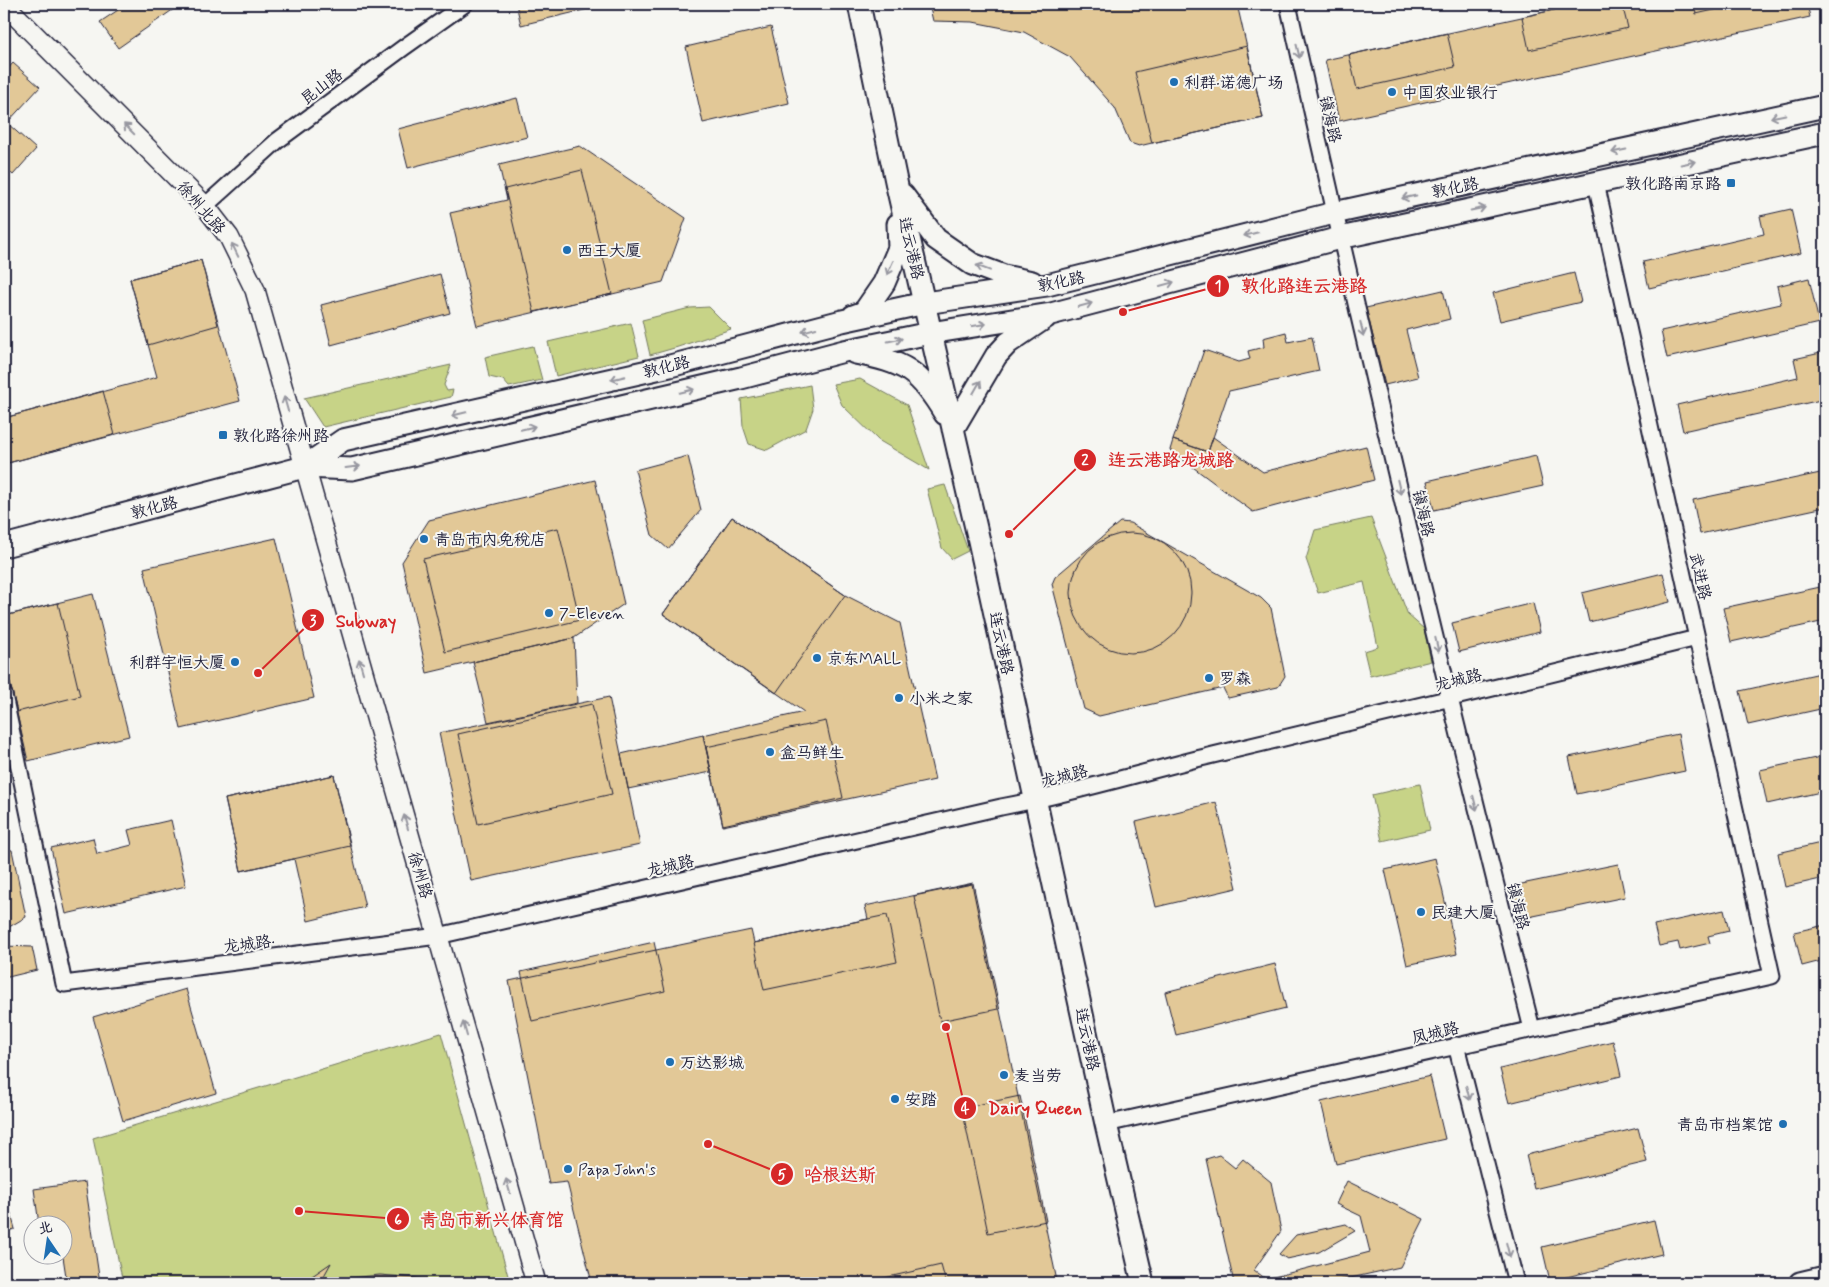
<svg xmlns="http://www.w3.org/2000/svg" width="1829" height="1287" font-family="Mynerve,'LXGW WenKai TC',sans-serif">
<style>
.green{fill:#c7d387;stroke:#747a61}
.building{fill:#e2c897;stroke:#22223b}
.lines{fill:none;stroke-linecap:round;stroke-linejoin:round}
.minor-casing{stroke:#22223b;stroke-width:19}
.tertiary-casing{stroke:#22223b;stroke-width:22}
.secondary-casing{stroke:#22223b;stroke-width:25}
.minor{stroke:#f6f6f2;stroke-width:15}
.tertiary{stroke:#f6f6f2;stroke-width:19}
.secondary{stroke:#f6f6f2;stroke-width:21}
.oneway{stroke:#9797a0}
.poi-dot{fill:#1f6fb2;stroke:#f6f6f2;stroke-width:2}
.labels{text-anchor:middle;stroke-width:4;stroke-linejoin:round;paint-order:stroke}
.poi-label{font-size:16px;fill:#22223b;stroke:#f6f6f2;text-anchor:start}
.street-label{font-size:16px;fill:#22223b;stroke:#f6f6f2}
.leader{fill:none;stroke:#d62828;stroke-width:2}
.callout-dot{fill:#d62828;stroke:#f6f6f2;stroke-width:2}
.mark-label{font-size:15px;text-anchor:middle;font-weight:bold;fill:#fff}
.callout-label{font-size:18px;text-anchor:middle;font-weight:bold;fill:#d62828;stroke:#f6f6f2;stroke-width:4;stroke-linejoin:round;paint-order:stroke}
</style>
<rect width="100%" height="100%" fill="#f6f6f2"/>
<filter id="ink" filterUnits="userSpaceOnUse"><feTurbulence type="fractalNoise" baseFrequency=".02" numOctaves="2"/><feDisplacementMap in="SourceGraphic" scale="10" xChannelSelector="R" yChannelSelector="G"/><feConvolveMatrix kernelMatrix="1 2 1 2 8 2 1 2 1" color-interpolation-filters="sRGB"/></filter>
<g filter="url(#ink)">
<!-- green -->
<path class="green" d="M709 307 731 329 678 347 650 355 642 320 690 308Z
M631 323 639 356 556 376 548 342Z
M533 346 542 380 509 387 503 380 489 377 485 357Z
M451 365 444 385 447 391 453 390 451 397 323 427 304 398Z
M860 379 907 405 929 470 878 440 842 405 833 384Z
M810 385 813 409 806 429 767 450 749 444 743 426 741 399Z
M945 485 968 551 952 559 942 548 927 489Z
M1371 518 1408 615 1424 629 1431 661 1370 676 1364 651 1378 647 1364 582 1318 593 1306 559 1315 530Z
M1420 784 1430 830 1382 841 1372 795Z
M441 1033 510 1283H123L93 1138Z"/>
<!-- building -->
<path class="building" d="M127 4H181L118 48 100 22Z
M516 4H609L521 25Z
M929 4H1237L1263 118 1152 143 1139 146 1130 143 1115 108 1070 57 1024 32 973 22 933 21Z
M1580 4H1622L1628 28 1529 50 1522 17Z
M1581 4H1807L1810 17 1339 121 1325 60Z
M1694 4H1741L1696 14Z
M771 27 789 103 703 123 686 47Z
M1447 33 1455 67 1357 89 1349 55Z
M1247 46 1263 118 1152 143 1135 72Z
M13 63 40 87 7 123 36 149 13 175 4 167V73Z
M517 98 527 137 408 168 398 129Z
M580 146 686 218 663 282 477 326 450 213 507 200 499 165Z
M582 170 612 294 534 312 505 189Z
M1791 209 1801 253 1649 288 1643 262 1764 234 1760 216Z
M201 260 218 325 148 345 130 279Z
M201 260 240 401 8 463 4 449V418L157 377 130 279Z
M1574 273 1581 302 1500 321 1493 293Z
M440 274 450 313 331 345 321 305Z
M1809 278 1819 323 1667 358 1661 331 1781 304 1777 286Z
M1443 290 1450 319 1406 330 1418 377 1385 385 1366 308Z
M1286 332 1288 342 1312 337 1319 371 1229 391 1208 452 1173 440 1204 350 1239 362 1250 359 1248 351 1264 347 1263 338Z
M1825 352V399L1683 431 1677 405 1798 377 1794 359Z
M103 391 115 435 8 463 4 449V418Z
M1213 437 1263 472 1366 446 1374 480 1253 512 1170 450 1173 440 1208 452Z
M688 456 701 510 668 549 652 535 635 470Z
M1536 456 1543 486 1434 510 1427 481Z
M1825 472V507L1700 534 1693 500Z
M595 480 624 604 574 638 427 673 402 562 429 520Z
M732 517 845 595 776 693 663 614Z
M732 517 845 595 900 623 935 780 723 826 703 735 804 712 663 614Z
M1120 522 1130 523 1261 598 1271 608 1285 676 1278 687 1228 698 1223 688 1099 716 1084 709 1052 584 1055 577Z
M558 528 580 620 445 652 423 559Z
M1071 593a60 60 0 1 1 120 0a60 60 0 1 1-120 0Z
M276 538 314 698 181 729 144 568Z
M1663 573 1670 602 1589 622 1582 593Z
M1825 586V621L1731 642 1723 608Z
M93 594 129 736 28 761 4 658V616Z
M58 603 80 696 17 712 4 658V616Z
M1533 603 1540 632 1459 652 1452 623Z
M574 638 577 703 488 722 473 662Z
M1825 672V708L1748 725 1740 691Z
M609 697 640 845 471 881 439 733Z
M592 704 612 794 478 824 458 734Z
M826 721 843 798 723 825 706 747Z
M1678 734 1685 771 1577 794 1569 757Z
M703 735 711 772 628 789 621 754Z
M1825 756V791L1767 804 1760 770Z
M334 775 350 846 241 871 225 799Z
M334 775 365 907 308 921 294 859 241 871 225 799Z
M1216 802 1237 888 1156 907 1136 822Z
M171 820 186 886 66 914 51 848 93 838 97 854 132 845 128 830Z
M1825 842V878L1785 887 1778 853Z
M4 849 12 850 26 917 4 930Z
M1435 858 1457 954 1407 965 1385 870Z
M1618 864 1625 897 1519 919 1512 886Z
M973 883 1057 1281 1049 1283H592L567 1182 549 1184 509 981 751 930 754 943 868 919 865 906Z
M972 884 998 1009 940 1021 914 896Z
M1724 910 1729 931 1708 936 1710 943 1680 950 1678 942 1659 946 1654 925Z
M887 915 897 962 764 990 754 943Z
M1825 925V960L1802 966 1794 932Z
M654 942 665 991 532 1021 521 972Z
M4 946 32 947 37 970 4 978Z
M1275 964 1286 1008 1176 1035 1165 992Z
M186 989 216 1093 123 1121 93 1017Z
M1613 1041 1621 1076 1509 1103 1500 1069Z
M1430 1076 1445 1139 1336 1164 1321 1102Z
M1020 1096 1046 1221 988 1233 962 1108Z
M1638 1128 1647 1162 1534 1189 1526 1155Z
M1219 1155 1235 1168 1243 1159 1271 1182 1281 1231 1254 1270 1266 1279 1370 1252 1361 1216 1336 1204 1347 1181 1424 1219 1400 1267 1328 1283H1234L1206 1159Z
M85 1182 100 1283H67L62 1250V1224H39L34 1189Z
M4 1188 15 1229 4 1232Z
M1654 1220 1662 1254 1550 1281 1542 1247Z
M1346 1224 1355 1231 1319 1252 1287 1259 1279 1254 1296 1235Z
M331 1263 320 1283H302Z
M941 1265 946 1283H862Z
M380 1275 416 1278 437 1283H326L350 1278Z"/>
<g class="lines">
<defs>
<path id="minor" d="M1288 4C1364 347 1446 688 1532 1029
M205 206 277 141 403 48 465 4
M4 695 64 984 438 936 1001 807C1072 794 1142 772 1213 755 1374 717 1536 678 1697 638
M1456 1045 1516 1283
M1106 1124 1772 976 1596 183"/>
<path id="tertiary" d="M4 4 205 206 229 237 255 290 536 1283"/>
<path id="secondary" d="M859 4 897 186 979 541 1106 1124 1143 1283
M903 195 936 239 972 264 1004 276 1032 282
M853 316 864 312 884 283 899 248 898 224
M855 353C904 362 919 370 945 414
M953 429 996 356 1008 343 1045 318
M304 467 343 440 670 366 842 321 925 303 1047 285 1334 213 1825 106
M4 546 304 467 352 469 741 378 844 351 930 333 1051 314 1340 238 1825 133
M1800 1283 1825 1277"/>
</defs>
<!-- minor casing -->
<use href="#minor" class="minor-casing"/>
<!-- tertiary casing -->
<use href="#tertiary" class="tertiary-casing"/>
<!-- secondary casing -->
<use href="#secondary" class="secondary-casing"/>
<!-- minor -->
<use href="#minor" class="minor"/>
<!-- tertiary -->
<use href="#tertiary" class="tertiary"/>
<!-- secondary -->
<use href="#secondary" class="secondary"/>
</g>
<!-- one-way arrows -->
<defs><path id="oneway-shaft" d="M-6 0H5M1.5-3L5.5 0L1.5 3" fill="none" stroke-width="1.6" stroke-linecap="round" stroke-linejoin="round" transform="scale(1.25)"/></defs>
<g class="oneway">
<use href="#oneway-shaft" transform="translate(1298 51) rotate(77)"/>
<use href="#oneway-shaft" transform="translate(1778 116) rotate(168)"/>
<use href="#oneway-shaft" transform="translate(129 129) rotate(-135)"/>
<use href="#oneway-shaft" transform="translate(1619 151) rotate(168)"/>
<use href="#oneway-shaft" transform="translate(1688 163) rotate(-12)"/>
<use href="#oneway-shaft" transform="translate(1409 197) rotate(168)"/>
<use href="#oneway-shaft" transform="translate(1478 209) rotate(-12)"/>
<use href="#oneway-shaft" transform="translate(1251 234) rotate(166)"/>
<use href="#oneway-shaft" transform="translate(235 250) rotate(-116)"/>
<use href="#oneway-shaft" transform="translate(890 268) rotate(114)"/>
<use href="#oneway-shaft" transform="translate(983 268) rotate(-159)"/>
<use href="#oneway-shaft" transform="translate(1167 284) rotate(-15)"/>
<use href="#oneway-shaft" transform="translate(1085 305) rotate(-15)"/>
<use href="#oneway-shaft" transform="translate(979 325) rotate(-9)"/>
<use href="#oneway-shaft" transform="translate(1362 329) rotate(77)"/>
<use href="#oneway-shaft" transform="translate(809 330) rotate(165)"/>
<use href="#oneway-shaft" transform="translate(895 340) rotate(-12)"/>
<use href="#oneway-shaft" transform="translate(618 378) rotate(167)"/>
<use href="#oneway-shaft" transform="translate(977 387) rotate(-60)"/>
<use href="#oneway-shaft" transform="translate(687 391) rotate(-13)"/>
<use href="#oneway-shaft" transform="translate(286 404) rotate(-106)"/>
<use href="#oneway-shaft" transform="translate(459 414) rotate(167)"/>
<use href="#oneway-shaft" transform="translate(528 428) rotate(-13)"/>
<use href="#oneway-shaft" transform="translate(353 467) rotate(-7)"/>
<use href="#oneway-shaft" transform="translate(1399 487) rotate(77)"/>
<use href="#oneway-shaft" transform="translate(1437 645) rotate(77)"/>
<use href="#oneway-shaft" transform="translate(361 666) rotate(-106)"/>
<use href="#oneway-shaft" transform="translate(1475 803) rotate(76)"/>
<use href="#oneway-shaft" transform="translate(406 822) rotate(-106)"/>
<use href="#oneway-shaft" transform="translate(465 1029) rotate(-106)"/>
<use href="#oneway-shaft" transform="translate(1468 1093) rotate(76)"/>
<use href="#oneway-shaft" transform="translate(508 1186) rotate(-106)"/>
<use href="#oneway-shaft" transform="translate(1508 1250) rotate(76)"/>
</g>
</g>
<!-- markers -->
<g class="poi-dot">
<circle cx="1174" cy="82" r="5"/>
<circle cx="1392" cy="92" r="5"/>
<rect x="1726" y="178" width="10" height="10" rx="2.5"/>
<circle cx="567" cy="250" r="5"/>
<rect x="218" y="430" width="10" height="10" rx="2.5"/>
<circle cx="424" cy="539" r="5"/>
<circle cx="549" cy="613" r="5"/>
<circle cx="817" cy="658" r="5"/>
<circle cx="235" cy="662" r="5"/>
<circle cx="1209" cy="678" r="5"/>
<circle cx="899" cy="698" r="5"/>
<circle cx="770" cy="752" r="5"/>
<circle cx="1421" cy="912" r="5"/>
<circle cx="670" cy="1062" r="5"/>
<circle cx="1004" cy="1075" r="5"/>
<circle cx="895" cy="1099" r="5"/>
<circle cx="1783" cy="1124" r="5"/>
<circle cx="568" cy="1169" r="5"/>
</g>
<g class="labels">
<!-- poi labels -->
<g class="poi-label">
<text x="1184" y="88">利群·诺德广场</text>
<text x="1402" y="98">中国农业银行</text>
<text x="1721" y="189" text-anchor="end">敦化路南京路</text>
<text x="577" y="256">西王大厦</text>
<text x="233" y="441">敦化路徐州路</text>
<text x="434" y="545">青岛市内免税店</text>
<text x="559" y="619">7-Eleven</text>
<text x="827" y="664">京东MALL</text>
<text x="225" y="668" text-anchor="end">利群宇恒大厦</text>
<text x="1219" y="684">罗森</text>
<text x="909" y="704">小米之家</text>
<text x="780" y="758">盒马鲜生</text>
<text x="1431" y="918">民建大厦</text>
<text x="680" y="1068">万达影城</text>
<text x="1014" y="1081">麦当劳</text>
<text x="905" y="1105">安踏</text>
<text x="1773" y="1130" text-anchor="end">青岛市档案馆</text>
<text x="578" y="1175">Papa John's</text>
</g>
<!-- street labels -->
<g class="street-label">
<text transform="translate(321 86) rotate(-37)" y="6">昆山路</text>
<text transform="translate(1331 119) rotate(77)" y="6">镇海路</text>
<text transform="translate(1455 187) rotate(-12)" y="6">敦化路</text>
<text transform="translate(202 207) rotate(49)" y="6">徐州北路</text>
<text transform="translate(912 248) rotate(77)" y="6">连云港路</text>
<text transform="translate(1061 281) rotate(-12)" y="6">敦化路</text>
<text transform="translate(666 366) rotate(-14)" y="6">敦化路</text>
<text transform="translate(154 507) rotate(-15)" y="6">敦化路</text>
<text transform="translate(1424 513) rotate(77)" y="6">镇海路</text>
<text transform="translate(1701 576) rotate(77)" y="6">武进路</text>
<text transform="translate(1002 643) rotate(78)" y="6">连云港路</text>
<text transform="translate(1458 679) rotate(-14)" y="6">龙城路</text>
<text transform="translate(1064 775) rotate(-14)" y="6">龙城路</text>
<text transform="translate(670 865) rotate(-13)" y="6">龙城路</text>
<text transform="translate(421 875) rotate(74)" y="6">徐州路</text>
<text transform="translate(1519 906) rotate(76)" y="6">镇海路</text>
<text transform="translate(249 943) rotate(-7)" y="6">龙城路·</text>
<text transform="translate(1435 1032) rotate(-13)" y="6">凤城路</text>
<text transform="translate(1088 1039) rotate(78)" y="6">连云港路</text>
</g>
</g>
<!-- callouts -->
<path class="leader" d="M1123 312L1218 286M1009 534L1085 460M258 673L313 620M946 1027L965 1108M708 1144L782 1174M299 1211L398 1219"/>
<g class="callout-dot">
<circle cx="1123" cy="312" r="5"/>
<circle cx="1009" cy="534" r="5"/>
<circle cx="258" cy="673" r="5"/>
<circle cx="946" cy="1027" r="5"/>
<circle cx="708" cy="1144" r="5"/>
<circle cx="299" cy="1211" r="5"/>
<circle cx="1218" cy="286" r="12"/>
<circle cx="1085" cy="460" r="12"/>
<circle cx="313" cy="620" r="12"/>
<circle cx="965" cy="1108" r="12"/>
<circle cx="782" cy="1174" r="12"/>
<circle cx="398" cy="1219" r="12"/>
</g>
<g class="mark-label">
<text x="1218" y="291">1</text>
<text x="1085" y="465">2</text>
<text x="313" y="626">3</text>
<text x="965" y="1113">4</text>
<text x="782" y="1180">5</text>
<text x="398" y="1225">6</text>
</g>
<g class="callout-label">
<text x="1304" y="292">敦化路连云港路</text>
<text x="1171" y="466">连云港路龙城路</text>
<text x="366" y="627">Subway</text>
<text x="1035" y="1114">Dairy Queen</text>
<text x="840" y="1181">哈根达斯</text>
<text x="492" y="1226">青岛市新兴体育馆</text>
</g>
<!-- margin -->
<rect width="1829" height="1287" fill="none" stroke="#f6f6f2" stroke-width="20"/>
<rect x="10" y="10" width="1809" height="1267" fill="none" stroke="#22223b" stroke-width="2" filter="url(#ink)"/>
<!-- north arrow -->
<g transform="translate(48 1240) rotate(347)"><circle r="24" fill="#f6f6f2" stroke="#a1a1a9"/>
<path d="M0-4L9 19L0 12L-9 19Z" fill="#1f6fb2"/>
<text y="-8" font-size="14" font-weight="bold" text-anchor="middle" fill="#22223b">北</text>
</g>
</svg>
